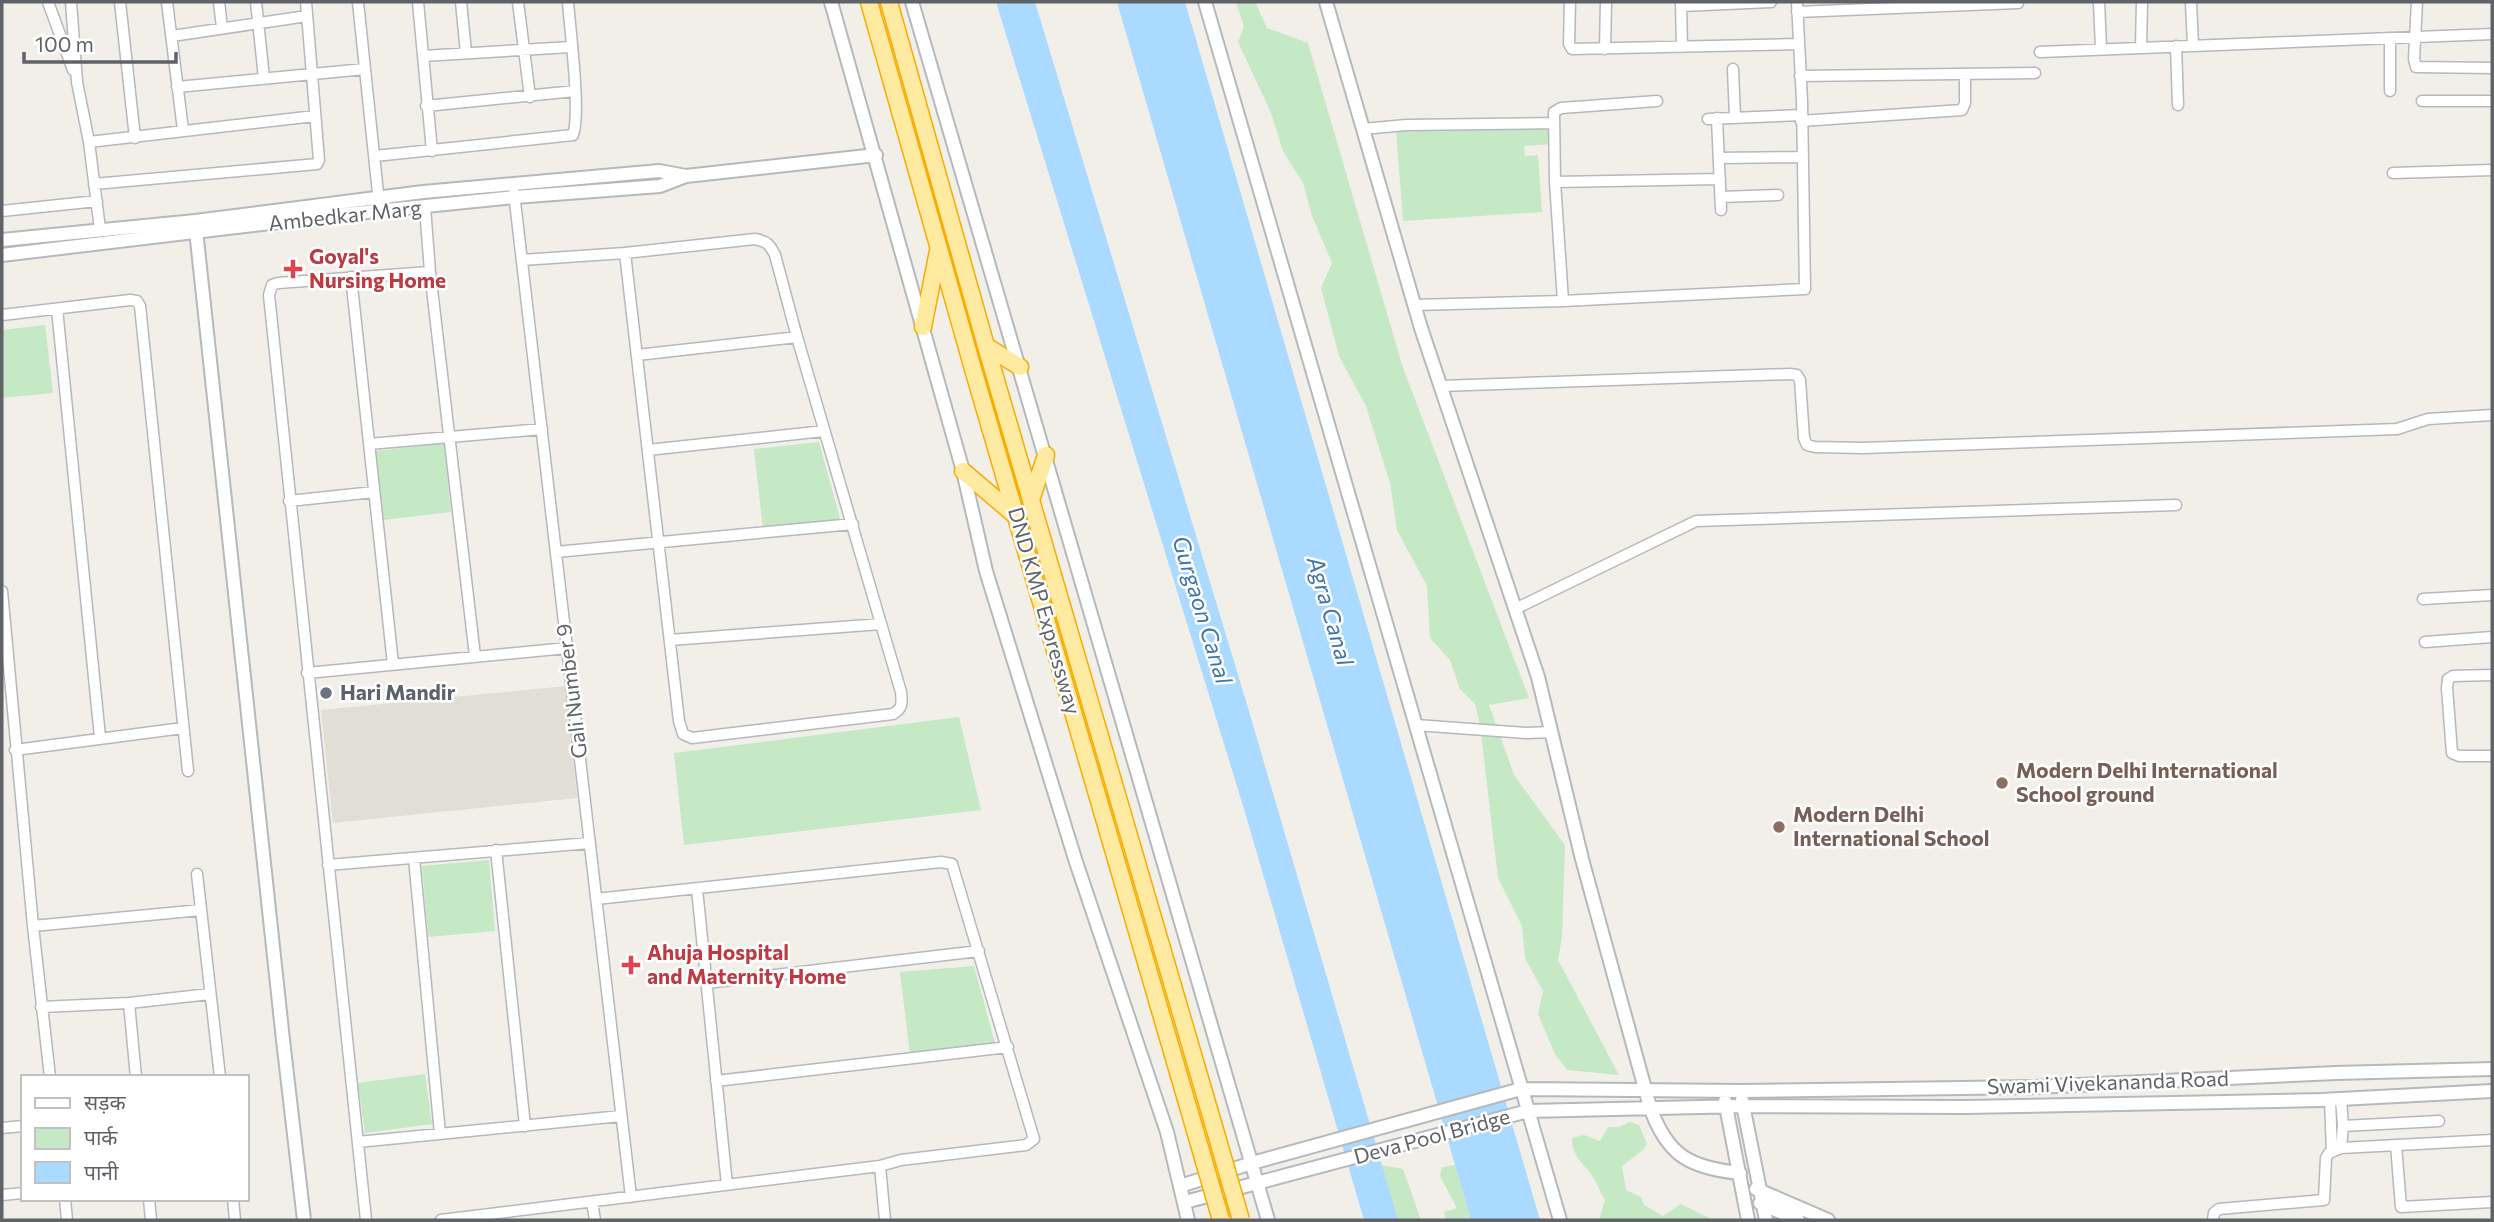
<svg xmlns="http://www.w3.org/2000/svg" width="2494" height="1222" font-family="Commissioner,'Noto Sans Devanagari',sans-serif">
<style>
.education{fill:#e1ded6}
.green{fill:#c5e8c5}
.water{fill:#aadaff}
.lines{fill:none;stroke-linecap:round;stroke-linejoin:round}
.minor-casing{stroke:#b5b8bc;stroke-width:13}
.tertiary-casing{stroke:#b5b8bc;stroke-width:16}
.trunk-casing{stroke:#f9ab00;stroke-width:19}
.minor{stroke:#fff;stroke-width:10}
.tertiary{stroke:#fff;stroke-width:12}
.trunk{stroke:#feeaa1;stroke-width:16}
.trunk-bridge-casing{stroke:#f9ab00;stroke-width:19;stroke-linecap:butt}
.trunk-bridge{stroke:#feeaa1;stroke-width:16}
.health-dot{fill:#e0444e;stroke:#fff;stroke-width:2.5}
.worship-dot{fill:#6b7280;stroke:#fff;stroke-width:2.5}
.education-dot{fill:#8d6e63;stroke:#fff;stroke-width:2.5}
.labels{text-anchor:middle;stroke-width:5;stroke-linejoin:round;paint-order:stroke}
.street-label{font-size:21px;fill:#5f6368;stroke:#fff}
.health-label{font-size:21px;font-weight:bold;fill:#be3a42;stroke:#fff;text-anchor:start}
.worship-label{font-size:21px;font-weight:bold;fill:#5b616d;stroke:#fff;text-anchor:start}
.education-label{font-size:21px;font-weight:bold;fill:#785e54;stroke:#fff;text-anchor:start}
.water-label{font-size:23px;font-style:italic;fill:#4174aa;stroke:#fff}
</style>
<rect width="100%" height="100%" fill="#f1efe8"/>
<!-- education -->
<path class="education" d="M566 686 577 798 333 823 321 710Z"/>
<!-- green -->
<path class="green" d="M1236 2H1255L1267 28 1308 43 1403 368 1529 698 1489 705 1514 775 1565 845 1562 937 1558 960 1619 1075 1567 1070 1555 1054 1538 1014 1543 991 1525 958 1522 926 1498 878 1480 725 1475 704 1460 689 1450 660 1430 638 1427 586 1397 530 1390 483 1366 406 1339 356 1321 288 1332 263 1312 216 1303 183 1283 151 1271 113 1238 42 1244 27Z
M1551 118 1553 144 1524 146 1525 156 1538 155 1542 212 1403 221 1396 129Z
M45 325 53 393 2 398V330Z
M819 442 841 522 763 529 754 449Z
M444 443 451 512 383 520 376 451Z
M959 717 981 810 684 845 674 753Z
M489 860 495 931 428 937 422 866Z
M974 966 996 1047 910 1055 900 972Z
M425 1074 432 1124 365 1133 358 1083Z
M1630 1122 1639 1125 1647 1144 1643 1150 1622 1166 1626 1190 1641 1197 1644 1205 1663 1216 1681 1204 1713 1220H1599L1605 1200C1600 1191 1596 1181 1591 1174 1581 1161 1572 1155 1572 1138L1584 1135 1600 1141 1608 1127H1619Z
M1381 1165 1403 1169 1421 1220H1398Z
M1455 1165 1471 1220H1446L1444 1212 1457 1208 1440 1176 1442 1167Z"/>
<!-- water -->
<path class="water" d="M996 2H1035L1248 708 1398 1220H1364L1244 809Z
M1117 2H1185L1540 1220H1471Z"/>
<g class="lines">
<defs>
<path id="minor" d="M48 2 73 70
M71 2 77 82 89 142 100 229
M120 2 135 138
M167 2 183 130
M219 2 222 28
M256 2 264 78
M358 2 379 203
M418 2 432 151
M461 2 466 53
M518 2 530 97
M1570 2 1569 44 1572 49 1799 44
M1681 2 1682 47
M2099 2 2101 49
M2191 2 2193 46
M2417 2 2414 59 2416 67 2492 68
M1681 6 1771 2
M1797 12 2018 3
M172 36 307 16
M2390 38V91
M2176 46 2178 105
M2141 47 2142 2
M1605 49 1606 2
M2040 52 2492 34
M423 56 571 47
M1733 69 1735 117
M1800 76 2035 73
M177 87 365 69
M2422 101H2492
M426 106 575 91
M1717 118 1721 210
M1708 119 1801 115
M1801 121 1962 110 1965 103V75
M1363 129 1406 125 1554 123
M89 142 315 116
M375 156 573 135C581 112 570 30 568 2
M1719 158 1802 157
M2393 173 2492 170
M1555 182 1720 179
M94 184 317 164 319 160 306 2
M514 193 631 1197
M1721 197 1778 195
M425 207 430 272 475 656
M2 211 97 201
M522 260 625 253 755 239C767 241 770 245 775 255L797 337 901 692C902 703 903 708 893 714L692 738 683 734 679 721 625 253
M351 277 393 664
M1563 301 1555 182 1554 112 1561 108 1657 101
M1414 305 1563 301 1805 289 1802 101 1797 2
M57 309 100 737
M2 315 130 300 137 301 140 306 188 771
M637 355 797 337
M1440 386 1790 374 1797 375 1800 380 1804 438 1807 445 1815 447 1863 448 2397 429 2428 419 2492 415
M369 444 542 429
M648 450 824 431
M289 501 374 492
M556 552 853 524
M2 591 33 926 50 1077
M2423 599 2492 595
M1515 609 1696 521 2176 505
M670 640 881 624
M2425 642 2492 637
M307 673 567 648
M2492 675 2453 676 2448 679 2447 688 2452 753 2459 756H2492
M1416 725 1527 733 1551 732
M15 750 183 728
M496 850 525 1126
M414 858 440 1134
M328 865 590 843
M197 874 220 1077
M697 889 727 1185
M33 926 201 910
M706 983 979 951
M129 1003 136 1077
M41 1007 129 1003 210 994
M716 1081 1008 1047
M2330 1099 2332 1152
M2341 1099 2343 1126 2341 1148
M2343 1126 2439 1121
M2 1128 23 1126
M358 1142 621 1116
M2396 1145 2401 1207 2492 1202
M880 1166 885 1220
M2 1195 23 1193
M65 1199 67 1220
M149 1199 151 1220
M233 1199 235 1220
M592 1202 595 1220
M366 1220 269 295 272 285 278 283 430 272
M441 1220 880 1166 901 1160 1026 1145 1034 1139 952 864 941 862 596 899
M2213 1220 2214 1213 2219 1209 2324 1200 2326 1158 2329 1153 2341 1148 2492 1140"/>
<path id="tertiary" d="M831 2 963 471 986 571 1076 862 1167 1132 1188 1220
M912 2 1268 1220
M1205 2 1560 1220
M1326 2 1421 328 1538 677 1582 859 1650 1107C1667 1155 1689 1168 1740 1173
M195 221 283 1040 304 1220
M2 240 195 221 423 192 659 171 686 176
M2 255 347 214 515 197 660 186 686 176 876 155
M1742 1100 1766 1220
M1725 1101 1748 1220
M1180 1186 1252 1163 1521 1089 1741 1091 2035 1087 2336 1073 2492 1069
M1756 1189 1828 1220
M1185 1202 1528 1111 1743 1106 1965 1107 2321 1100 2492 1091
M1760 1203 1798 1220"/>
<path id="trunk" d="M869 2 975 376 1194 1127
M889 2 986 346 1213 1123
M923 327 938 251
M986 346 1020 367
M963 471 1017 517
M1032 497 1046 455"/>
</defs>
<!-- minor casing -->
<use href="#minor" class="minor-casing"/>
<!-- tertiary casing -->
<use href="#tertiary" class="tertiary-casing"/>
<!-- trunk casing -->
<use href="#trunk" class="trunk-casing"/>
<!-- minor -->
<use href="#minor" class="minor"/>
<!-- tertiary -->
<use href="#tertiary" class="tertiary"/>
<!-- trunk -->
<use href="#trunk" class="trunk"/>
<defs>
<path id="trunk-bridge" d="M1213 1123 1241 1220
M1194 1127 1221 1220"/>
</defs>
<!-- trunk-bridge casing -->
<use href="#trunk-bridge" class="trunk-bridge-casing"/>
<!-- trunk-bridge -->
<use href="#trunk-bridge" class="trunk-bridge"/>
</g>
<!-- markers -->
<g class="health-dot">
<path d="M289.5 258.5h7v7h7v7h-7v7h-7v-7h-7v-7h7z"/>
<path d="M627.5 954.5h7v7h7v7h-7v7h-7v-7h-7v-7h7z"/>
</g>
<circle class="worship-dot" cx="326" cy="693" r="7"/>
<g class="education-dot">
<circle cx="2002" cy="783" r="7"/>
<circle cx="1779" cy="827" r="7"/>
</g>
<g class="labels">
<!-- street labels -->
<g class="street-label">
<text transform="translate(345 216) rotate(-6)" y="7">Ambedkar Marg</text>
<text transform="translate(1044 611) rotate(74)" y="7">DND KMP Expressway</text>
<text transform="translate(572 691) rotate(-97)" y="7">Gali Number 9</text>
<text transform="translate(2108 1083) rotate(-2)" y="7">Swami Vivekananda Road</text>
<text transform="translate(1432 1137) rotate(-15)" y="7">Deva Pool Bridge</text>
</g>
<!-- health labels -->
<g class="health-label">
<text x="309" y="264">Goyal's<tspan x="309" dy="24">Nursing Home</tspan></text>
<text x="647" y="960">Ahuja Hospital<tspan x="647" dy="24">and Maternity Home</tspan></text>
</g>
<!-- worship labels -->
<g class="worship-label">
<text x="340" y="700">Hari Mandir</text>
</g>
<!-- education labels -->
<g class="education-label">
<text x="2016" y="778">Modern Delhi International<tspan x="2016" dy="24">School ground</tspan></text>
<text x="1793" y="822">Modern Delhi<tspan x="1793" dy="24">International School</tspan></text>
</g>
<!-- water labels -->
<g class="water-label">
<text transform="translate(1202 610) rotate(73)" y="8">Gurgaon Canal</text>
<text transform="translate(1330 611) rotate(74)" y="8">Agra Canal</text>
</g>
</g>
<!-- border -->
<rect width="2494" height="1222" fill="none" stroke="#5f6368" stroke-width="7"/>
<!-- legend -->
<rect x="21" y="1075" width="228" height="126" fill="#ffffff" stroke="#bfc1c3" stroke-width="2"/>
<rect x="35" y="1098" width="35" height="10" fill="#ffffff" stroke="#bfc1c3" stroke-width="2"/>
<text x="84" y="1110" font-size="21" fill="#5f6368">सड़क</text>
<rect x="35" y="1128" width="35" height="21" fill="#c5e8c5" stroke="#bfc1c3" stroke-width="2"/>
<text x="84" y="1145" font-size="21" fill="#5f6368">पार्क</text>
<rect x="35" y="1162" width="35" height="21" fill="#aadaff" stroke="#bfc1c3" stroke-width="2"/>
<text x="84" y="1180" font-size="21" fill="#5f6368">पानी</text>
<!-- scale -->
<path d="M24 52v10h152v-10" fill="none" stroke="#5f6368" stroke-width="3.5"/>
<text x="35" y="52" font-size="21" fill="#5f6368" stroke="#ffffff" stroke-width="5" paint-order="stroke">100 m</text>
</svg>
